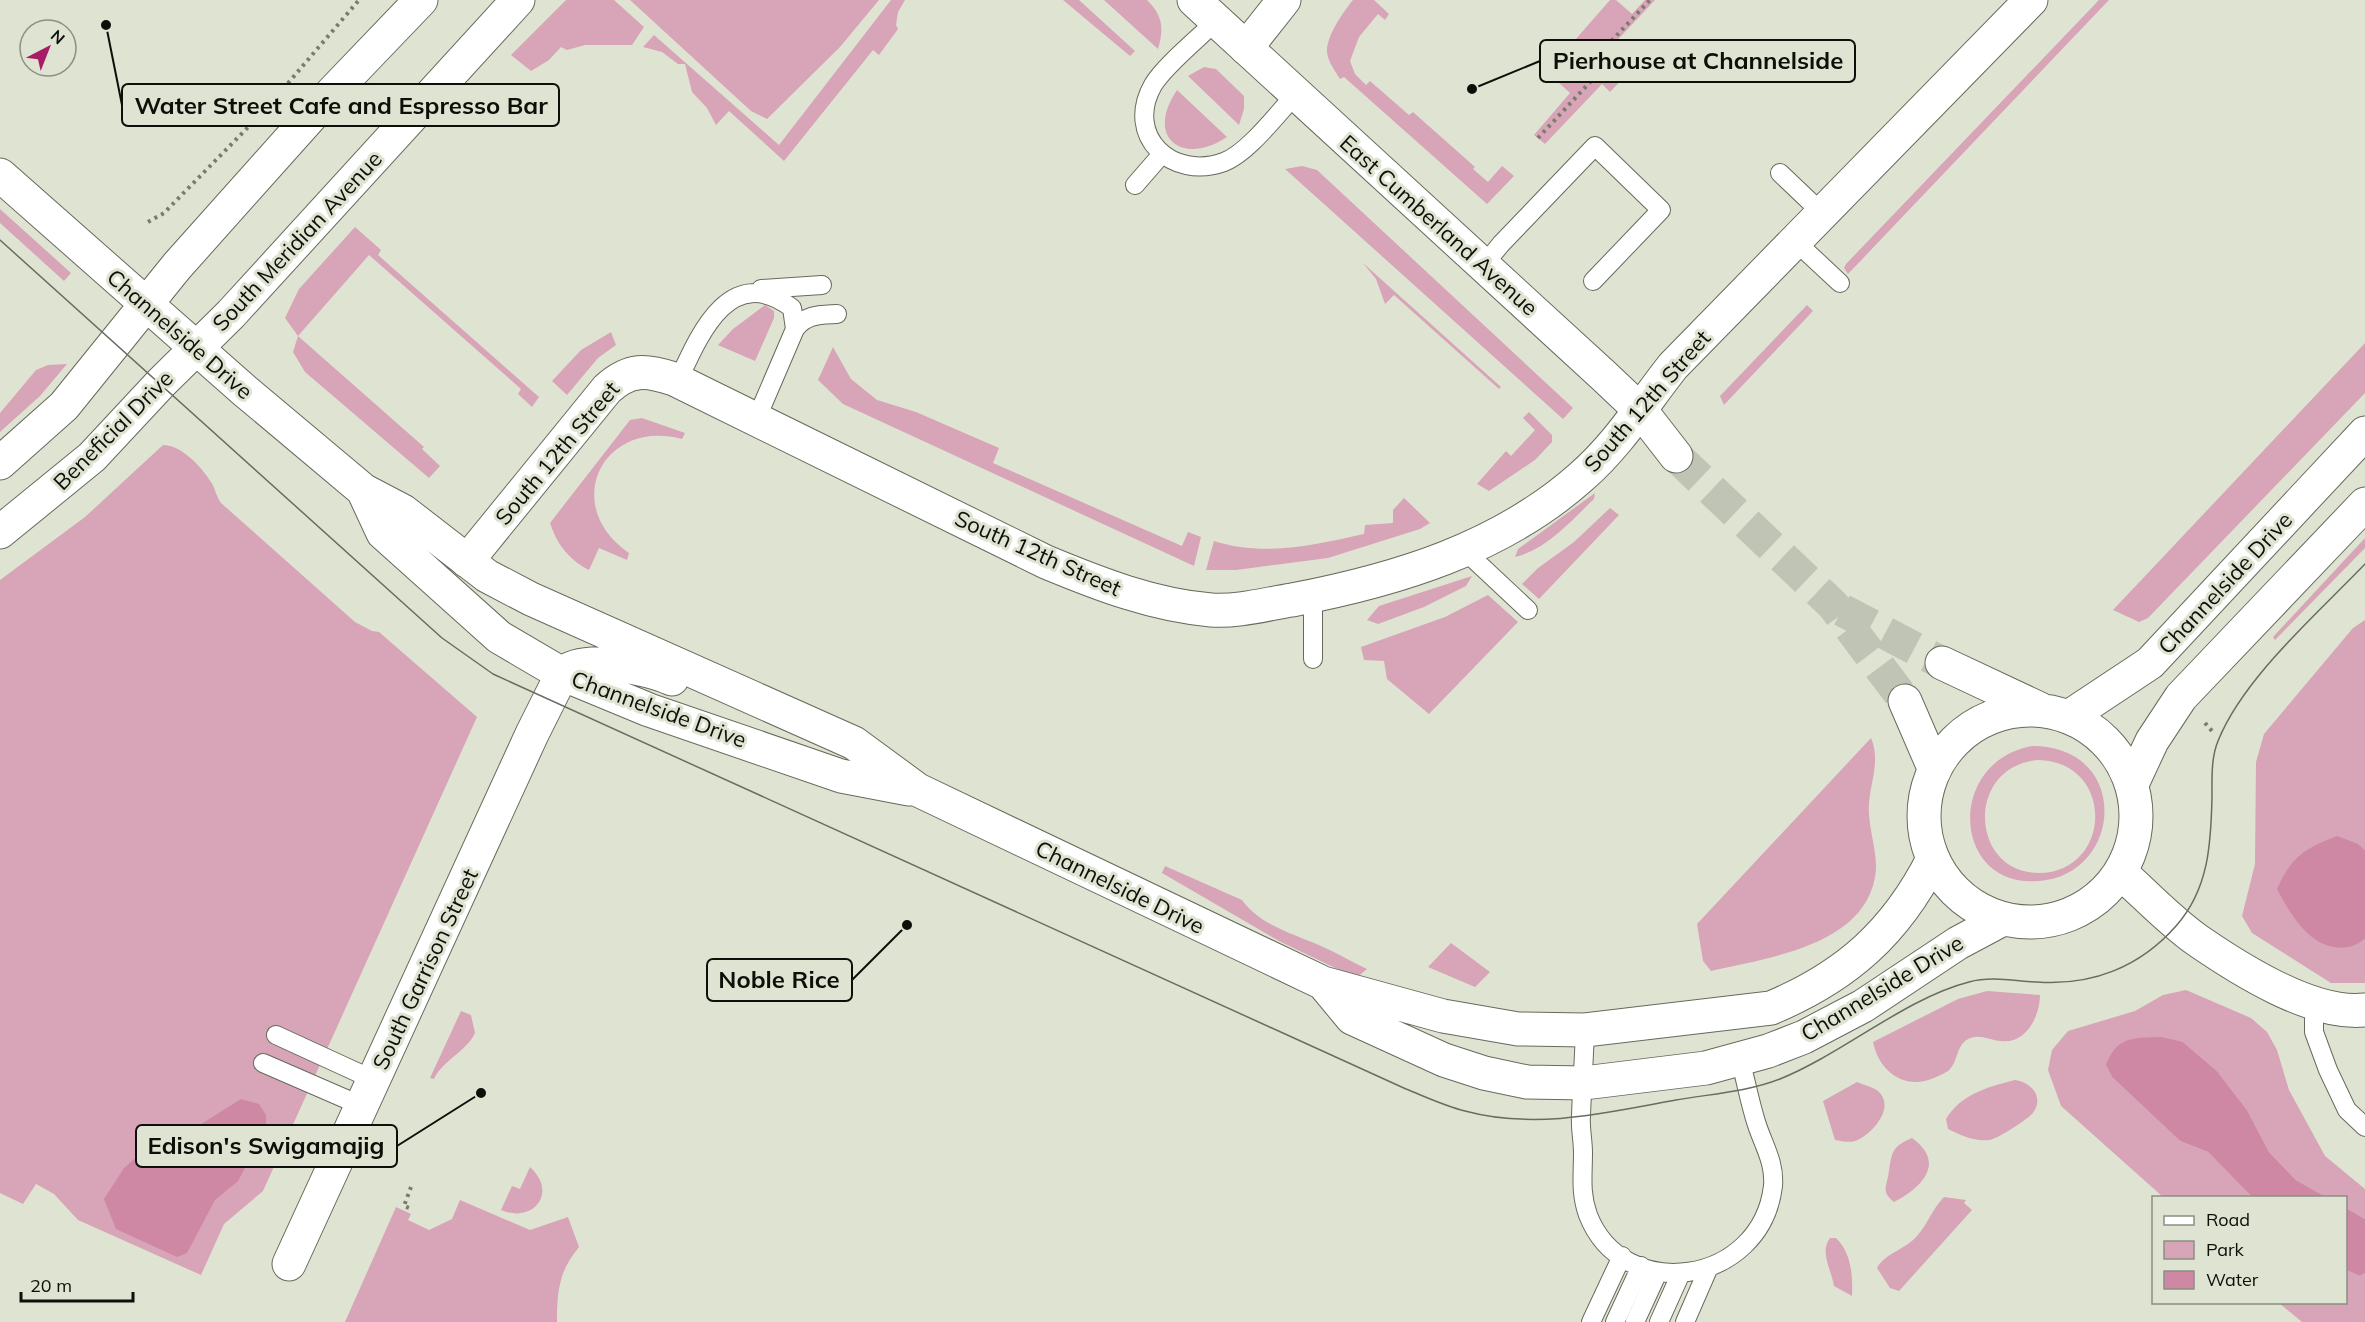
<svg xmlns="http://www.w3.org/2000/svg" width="2365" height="1322" font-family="Mulish,sans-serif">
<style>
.green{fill:#d8a4b7;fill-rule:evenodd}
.water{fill:#ce88a3}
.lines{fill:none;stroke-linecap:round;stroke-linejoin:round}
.secondary-tunnel{stroke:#c0c4b4;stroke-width:33;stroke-dasharray:33 16;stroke-linecap:butt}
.lane-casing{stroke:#666a5b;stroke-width:20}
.street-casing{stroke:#666a5b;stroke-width:35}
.secondary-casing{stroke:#666a5b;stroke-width:35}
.path{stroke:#787b6f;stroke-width:4;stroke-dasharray:3 4.5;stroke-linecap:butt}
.lane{stroke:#fff;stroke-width:18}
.street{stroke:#fff;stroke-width:33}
.secondary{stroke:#fff;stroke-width:33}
.tram{stroke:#696c61;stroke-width:1.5}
.labels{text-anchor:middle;stroke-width:6;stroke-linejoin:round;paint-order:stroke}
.street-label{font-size:22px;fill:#0d0f09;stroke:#dfe4d2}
.leader{fill:none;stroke:#0d0f09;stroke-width:2}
.callout-dot{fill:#0d0f09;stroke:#dfe4d2;stroke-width:2}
.callout{fill:#dfe4d2;stroke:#0d0f09;stroke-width:2}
.callout-label{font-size:24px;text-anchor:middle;font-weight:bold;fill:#0d0f09}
</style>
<rect width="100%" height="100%" fill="#dfe4d2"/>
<!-- green -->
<path class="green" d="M566 0H614L644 27 632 45H585L567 50 561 47 549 60 531 71 511 55Z
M630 0H879L840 47 767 119 751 111Z
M891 0H905L898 12 896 25 898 29 879 55 873 50 784 161 729 111 716 125 707 108 692 92 685 64H678L662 52 643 47 654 35 779 145Z
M1063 0H1079L1135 51 1130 56Z
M1104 0H1147C1163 16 1164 28 1158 49Z
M1353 0H1374L1389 14 1385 20 1378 14 1359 37 1350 61 1355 74 1366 85 1370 81 1409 115 1413 112 1475 167 1473 169 1488 182 1502 166 1514 176 1487 204 1344 77 1340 79C1335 71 1328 62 1327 52 1326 37 1343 12 1353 0Z
M1610 0H1616L1632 14 1645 0H1655L1608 50 1630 71 1610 92 1602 84 1545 144 1534 135 1570 93 1547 72Z
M2099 0H2109L1848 274 1844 268 1846 264Z
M1204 67 1216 69 1244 96V109L1239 125 1188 76Z
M1177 90 1227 137C1184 166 1144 139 1177 90Z
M1302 166 1317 170 1573 408 1563 419 1285 169Z
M0 209 71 273 64 281 0 223Z
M355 227 381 250 378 255 539 397 532 407 518 394 521 389 369 255 298 336 424 447 422 449 440 466 429 478 305 372 293 352 298 336 285 318 299 289Z
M1363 263 1501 387 1499 389 1394 295 1385 304 1376 279Z
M765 305 774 311V318L755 361 718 345 733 329Z
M1807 305 1813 311 1724 405 1720 396Z
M611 332 616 345 598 358 567 395 552 381 581 350Z
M2365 343V393L2148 618 2139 622 2113 610Z
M833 347 851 379 877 400 916 412 999 448 993 463 1182 546 1188 532 1201 537 1194 566 843 404 818 380Z
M67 364 40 396 0 432V413L36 370 48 365Z
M1529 412 1552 435V442L1535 460 1489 491 1477 484 1506 451 1511 456 1535 430 1523 418Z
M642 418 685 433 682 439C602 418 560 506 629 553L627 560 599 548 589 570C568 559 557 544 550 523L630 420Z
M163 445C181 445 201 466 211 482 215 488 216 496 221 503L355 622 372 631 379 632 477 717 263 1191 224 1224 201 1275 78 1220 54 1194 36 1184 23 1204 0 1193V580L85 517Z
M1595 493 1594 499C1572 520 1546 550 1515 557L1518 549Z
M1404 498 1430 523 1420 529 1328 558 1236 570H1206L1214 541C1264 557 1314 545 1364 534L1365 525 1393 523V510Z
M1610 508 1619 515 1539 599 1522 584 1538 568 1574 542Z
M2365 538V548L2275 640 2273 637Z
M1472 576 1466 586 1424 607 1378 624 1367 620 1379 606Z
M1488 595 1518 622 1429 714 1387 679 1384 661 1364 660 1361 647 1445 617Z
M2365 620V850L2357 844 2348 947 2365 939V983H2331L2252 933 2242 916 2255 864 2256 762 2264 734 2353 628Z
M1871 738C1882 764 1867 788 1869 814 1870 834 1879 858 1875 877 1863 946 1767 958 1711 971L1703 961 1697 924Z
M2032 746C2131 746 2124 874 2039 881 1952 889 1945 762 2032 746ZM2039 760C2116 763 2112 872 2039 873 1969 873 1965 765 2039 760Z
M1165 866 1242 900C1261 926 1294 934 1321 946 1337 953 1352 962 1367 969L1356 978 1279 941 1162 873Z
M1451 943 1490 972 1475 987 1428 967Z
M2186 990 2251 1018 2267 1032 2277 1050 2289 1090 2325 1156 2365 1189V1219L2346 1208V1198L2326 1197 2296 1180 2269 1152 2247 1110 2217 1071 2183 1042 2113 1078 2180 1141 2208 1152 2252 1197H2163L2061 1106 2048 1070 2052 1050 2068 1031 2135 1011 2163 995Z
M1987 991 2040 995C2040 1016 2026 1045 2000 1041 1988 1040 1977 1032 1965 1041 1957 1047 1957 1062 1950 1069 1947 1073 1939 1075 1934 1078 1904 1091 1879 1071 1873 1042L1958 999Z
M461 1011 471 1015 475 1033C466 1052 443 1060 434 1079L430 1078Z
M2015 1080C2030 1082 2045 1096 2033 1113 2028 1119 1996 1140 1989 1140 1976 1142 1960 1135 1948 1129L1946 1119C1961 1094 1988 1087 2015 1080Z
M1857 1082C1864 1085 1874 1087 1879 1092 1896 1109 1870 1136 1855 1141 1849 1143 1841 1141 1835 1140L1823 1101Z
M1912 1138C1947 1163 1921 1188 1894 1202 1883 1193 1885 1189 1888 1177 1892 1156 1889 1147 1912 1138Z
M530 1167C558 1192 534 1224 501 1210L512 1186 520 1189Z
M1944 1197 1966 1200 1964 1203 1972 1210 1899 1291 1890 1288 1877 1268C1885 1253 1905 1250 1917 1236 1928 1224 1932 1209 1944 1197Z
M460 1200 530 1230 568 1217 579 1247C559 1271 557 1291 557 1322H345L396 1207 411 1214 408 1220 429 1230 452 1219Z
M1830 1238H1836C1851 1252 1853 1275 1852 1296L1834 1286C1832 1271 1819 1252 1830 1238Z
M2346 1270 2360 1276 2365 1273V1322H2302L2279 1303 2346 1302Z"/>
<!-- water -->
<path class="water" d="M2337 836 2358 844 2365 850V939C2360 942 2353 947 2348 947 2312 953 2291 915 2277 889 2292 856 2304 849 2337 836Z
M2161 1037 2183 1042 2217 1071 2247 1110 2269 1152 2296 1180 2326 1197H2252L2208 1152 2180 1141 2113 1078 2106 1065C2117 1036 2133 1038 2161 1037Z
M241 1099 259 1104 266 1115V1129L238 1181 215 1200 187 1253 177 1257 116 1229 104 1199 124 1168 146 1149 176 1140Z
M2346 1208 2365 1219V1273L2360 1276 2346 1270Z"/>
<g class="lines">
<!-- secondary-tunnel -->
<path class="secondary-tunnel" d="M1676 456 1833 605 1905 701
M1842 610 1942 663"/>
<defs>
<path id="lane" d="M1217 20C1200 37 1164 66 1153 85 1124 136 1172 181 1224 162 1248 153 1277 114 1296 94
M1780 173 1822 213
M1135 185 1162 154
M1795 241 1840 283
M1483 266 1501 244 1595 146 1661 210 1593 281
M761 289 822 285
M678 381C700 333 730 262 792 308L795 329
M756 420 795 329C806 314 820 315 837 314
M1465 551 1528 610
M1313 596V659
M2314 1004V1032L2328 1070 2347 1110 2365 1127
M1585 1030C1584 1059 1582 1087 1581 1116 1580 1128 1583 1140 1583 1153 1583 1175 1580 1193 1588 1215 1623 1305 1761 1286 1773 1186 1775 1163 1764 1146 1757 1125 1750 1104 1746 1081 1740 1059
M276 1035 374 1080
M263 1063 362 1106
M1591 1322 1622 1256
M1615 1322 1641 1266
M1635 1322 1658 1272
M1659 1322 1681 1273
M1685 1322 1709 1267"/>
<path id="street" d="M1246 48 1284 0
M467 561 607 389C630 368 646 370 674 379L1046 562C1099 584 1153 605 1211 610 1238 612 1266 604 1292 600 1396 580 1500 549 1581 477 1618 445 1643 404 1673 366L2031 0
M2121 873C2146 895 2170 921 2197 940 2239 969 2313 1016 2365 1010
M289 1264 532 734 562 674"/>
<path id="secondary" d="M1194 0 1604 376 1641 411 1676 456
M0 175 245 391 363 490 403 511 487 576 531 599 854 743 918 790 1323 983 1443 1016 1518 1029 1585 1030 1771 1008C1847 976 1896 932 1933 859
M0 463 64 406 177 266 328 97 421 0
M363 490 383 533 499 637 562 674 649 710 841 776 909 789
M0 532 92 457 161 383 231 314 518 0
M1942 663 2040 709
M562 674C584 654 648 668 672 679
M1905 701 1934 768
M1924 816a106 106 0 1 1 212 0a106 106 0 1 1-212 0Z
M2070 716 2150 663 2365 433
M2132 784 2152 741 2181 697 2365 504
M1323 983 1352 1018 1444 1060 1484 1073 1527 1082 1584 1083 1706 1068 1768 1051 1804 1037 1863 1006 1958 943 2003 919"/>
</defs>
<!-- lane casing -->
<use href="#lane" class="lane-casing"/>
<!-- street casing -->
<use href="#street" class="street-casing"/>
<!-- secondary casing -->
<use href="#secondary" class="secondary-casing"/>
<!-- path -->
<path class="path" d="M1561 56 1590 81
M1605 66 1620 81
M283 89 359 0
M1538 138 1605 66 1602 51 1650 0
M148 222 164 213 262 113
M2205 723 2212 731
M411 1187 404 1206 412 1209"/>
<!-- lane -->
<use href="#lane" class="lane"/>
<!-- street -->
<use href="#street" class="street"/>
<!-- secondary -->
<use href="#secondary" class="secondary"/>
<!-- tram -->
<path class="tram" d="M0 240 442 638 493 674 1406 1089C1426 1097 1445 1106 1465 1111 1535 1130 1606 1113 1676 1100 1710 1094 1747 1092 1780 1079 1842 1054 1906 998 1969 982 1991 976 2015 981 2037 982 2092 986 2140 967 2176 926 2209 889 2211 843 2212 797 2212 778 2211 758 2218 741 2243 678 2318 613 2365 564"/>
</g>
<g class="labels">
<!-- street labels -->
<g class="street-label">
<text transform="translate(1439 225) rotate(42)" y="8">East Cumberland Avenue</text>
<text transform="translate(297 241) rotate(-47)" y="8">South Meridian Avenue</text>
<text transform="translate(180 334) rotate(41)" y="8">Channelside Drive</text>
<text transform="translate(1647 401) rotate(-49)" y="8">South 12th Street</text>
<text transform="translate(113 430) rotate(-45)" y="8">Beneficial Drive</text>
<text transform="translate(557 453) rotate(-50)" y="8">South 12th Street</text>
<text transform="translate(1038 553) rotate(24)" y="8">South 12th Street</text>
<text transform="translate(2225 583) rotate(-47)" y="8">Channelside Drive</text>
<text transform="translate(659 709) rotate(20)" y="8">Channelside Drive</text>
<text transform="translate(1120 887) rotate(26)" y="8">Channelside Drive</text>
<text transform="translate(425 969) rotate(-65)" y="8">South Garrison Street</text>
<text transform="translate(1882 988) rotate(-31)" y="8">Channelside Drive</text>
</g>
</g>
<!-- callouts -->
<path class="leader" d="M1472 89L1540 61M106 25L122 105M907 925L852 980M481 1093L397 1146"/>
<g class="callout-dot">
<circle cx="1472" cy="89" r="6"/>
<circle cx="106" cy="25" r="6"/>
<circle cx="907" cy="925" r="6"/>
<circle cx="481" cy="1093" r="6"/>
</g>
<g class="callout">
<rect x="1540" y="40" width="315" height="42" rx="6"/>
<rect x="122" y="84" width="437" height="42" rx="6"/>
<rect x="707" y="959" width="145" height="42" rx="6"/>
<rect x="136" y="1125" width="261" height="42" rx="6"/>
</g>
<g class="callout-label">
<text x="1698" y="69">Pierhouse at Channelside</text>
<text x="341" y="114">Water Street Cafe and Espresso Bar</text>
<text x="779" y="988">Noble Rice</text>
<text x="266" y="1154">Edison's Swigamajig</text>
</g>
<!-- legend -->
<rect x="2152" y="1196" width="195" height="108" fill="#dfe4d2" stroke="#8b8f82" stroke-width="1.5"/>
<rect x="2164" y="1216" width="30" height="9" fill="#ffffff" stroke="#8b8f82" stroke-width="1.5"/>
<text x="2206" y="1226" font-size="18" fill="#0d0f09">Road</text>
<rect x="2164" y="1241" width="30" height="18" fill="#d8a4b7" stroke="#8b8f82" stroke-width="1.5"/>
<text x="2206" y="1256" font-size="18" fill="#0d0f09">Park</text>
<rect x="2164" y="1271" width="30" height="18" fill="#ce88a3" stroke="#8b8f82" stroke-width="1.5"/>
<text x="2206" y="1286" font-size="18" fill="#0d0f09">Water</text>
<!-- north arrow -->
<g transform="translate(48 48) rotate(42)"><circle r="28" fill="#dfe4d2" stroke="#8b8f82" stroke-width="1.5"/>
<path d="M0-4.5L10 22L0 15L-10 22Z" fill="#a61d65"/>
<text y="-9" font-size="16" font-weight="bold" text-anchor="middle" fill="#0d0f09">N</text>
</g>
<!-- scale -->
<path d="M21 1292v9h112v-9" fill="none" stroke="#0d0f09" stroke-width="3"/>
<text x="30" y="1292" font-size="18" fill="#0d0f09" stroke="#dfe4d2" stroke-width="4.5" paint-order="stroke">20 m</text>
</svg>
